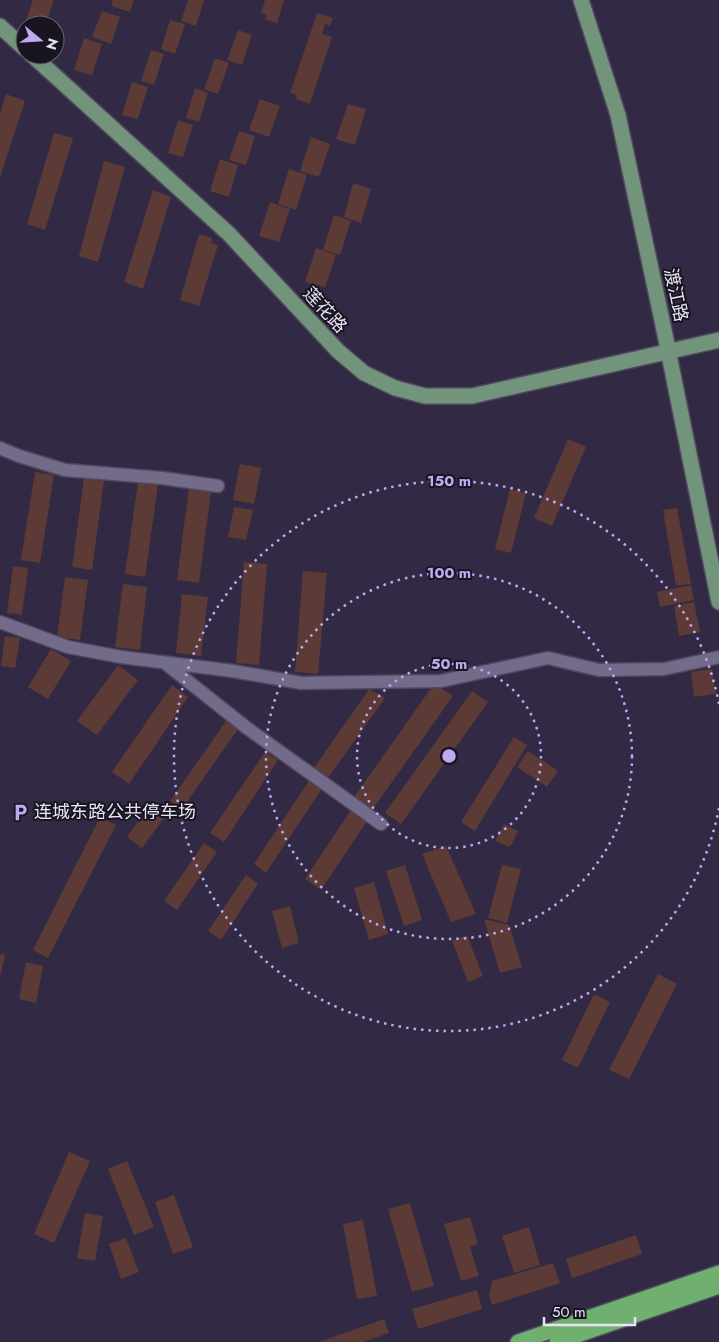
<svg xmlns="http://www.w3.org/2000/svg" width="719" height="1342" font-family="Jost,'Noto Sans SC',sans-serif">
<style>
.building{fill:#5c3a35}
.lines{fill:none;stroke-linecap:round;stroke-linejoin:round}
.minor-casing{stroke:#50485f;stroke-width:15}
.major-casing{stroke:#50485f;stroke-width:18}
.highway-casing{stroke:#50485f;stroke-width:18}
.minor{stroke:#736b8a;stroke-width:12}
.major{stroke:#71947a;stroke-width:15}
.highway{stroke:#6fb06f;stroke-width:15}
.ring{fill:none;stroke:#c1a8f3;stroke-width:2.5;stroke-dasharray:2.5 5}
.labels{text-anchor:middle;stroke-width:4;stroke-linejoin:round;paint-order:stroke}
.street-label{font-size:18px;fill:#e8e3f5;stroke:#181521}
.poi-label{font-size:18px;fill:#e8e3f5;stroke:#181521;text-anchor:start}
.centre{fill:#c1a8f3;stroke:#181521;stroke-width:2.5}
.ring-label{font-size:15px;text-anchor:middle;font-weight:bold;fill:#c1a8f3;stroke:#181521;stroke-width:4;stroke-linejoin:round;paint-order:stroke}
</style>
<rect width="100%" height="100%" fill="#322a45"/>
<!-- building -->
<path class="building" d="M33 0H54L45 25 25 23Z
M113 0H134L130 12 111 6Z
M188 0H204L196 26 181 21Z
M265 0H284L277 23 265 20 267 15 261 13Z
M102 11 120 17 111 44 92 37Z
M317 13 333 18 330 26 325 24 322 34 332 37 310 104 296 99 297 95 290 93Z
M170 20 185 24 175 54 161 49Z
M238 30 252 35 242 65 227 60Z
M84 38 102 44 92 75 74 70Z
M151 50 164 54 154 85 141 81Z
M215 58 229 63 218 94 204 89Z
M132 82 148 87 138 119 122 115Z
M195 88 208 93 199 122 186 118Z
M6 94 25 101 0 177V113Z
M260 99 280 106 269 137 249 130Z
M348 104 366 109 355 145 336 139Z
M178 120 193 125 183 157 168 153Z
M239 131 255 136 246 165 229 160Z
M54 133 73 138 45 230 27 224Z
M311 137 330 144 319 177 300 171Z
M220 159 238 165 229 197 210 191Z
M104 161 125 167 98 262 79 256Z
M289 169 307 175 296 210 278 204Z
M353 183 371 189 361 223 344 217Z
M153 190 171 197 143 289 124 282Z
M270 202 290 209 279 242 259 236Z
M334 215 351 221 340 255 323 250Z
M199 234 212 238 211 243 218 245 199 306 180 300Z
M316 248 336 255 325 287 305 282Z
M568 439 586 447 552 526 534 518Z
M240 464 261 468 254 504 233 500Z
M35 472 54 475 40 563 21 560Z
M84 478 104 481 92 570 72 567Z
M138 482 158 485 145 577 125 574Z
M189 488 211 491 199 583 177 580Z
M510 489 526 493 511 553 495 549Z
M234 507 253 510 246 540 228 537Z
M677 508 691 584 676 586 663 510Z
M244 562 267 564 259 665 236 663Z
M13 566 28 568 22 615 7 613Z
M303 571 327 573 318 674 295 672Z
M65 577 88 580 80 640 57 637Z
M123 584 147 587 140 650 115 647Z
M691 585 694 600 660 607 657 592Z
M182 594 208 597 201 656 176 653Z
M694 602 700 632 679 636 674 606Z
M5 636 20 638 15 668 1 666Z
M51 649 71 661 48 699 28 687Z
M118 665 138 680 97 735 77 721Z
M712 669 716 694 694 697 691 672Z
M434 684 453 696 372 810 354 797Z
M172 685 188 697 129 784 112 772Z
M369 689 385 698 328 778 314 768Z
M472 691 488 702 401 824 385 813Z
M226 721 238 729 182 809 170 801Z
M514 737 527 745 475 831 461 822Z
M528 751 558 771 547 787 517 767Z
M265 752 278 760 224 842 210 833Z
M310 779 323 787 266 873 254 864Z
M152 802 167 814 142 848 127 837Z
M353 807 369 818 321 890 305 879Z
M100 817 116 825 48 958 33 950Z
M504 824 518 831 510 847 495 841Z
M204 843 217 852 177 910 164 901Z
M446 846 476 914 451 922 422 854Z
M405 865 422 920 404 926 386 871Z
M502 865 521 869 507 923 488 918Z
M246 875 258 884 221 940 208 931Z
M374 882 388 934 369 940 354 888Z
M290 906 299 943 282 948 272 911Z
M484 919 509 925 522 967 500 973Z
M467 935 483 976 468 982 452 941Z
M0 954 5 955 1 974 0 973Z
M26 962 43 966 36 1003 19 999Z
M658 974 677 984 629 1079 609 1070Z
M594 994 610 1002 578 1068 562 1060Z
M69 1152 90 1161 54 1243 34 1234Z
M127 1161 154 1227 134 1235 108 1169Z
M174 1195 193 1247 173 1254 155 1202Z
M410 1203 434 1286 412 1292 388 1209Z
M85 1213 103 1216 95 1261 77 1258Z
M470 1217 478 1244 470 1247 479 1276 461 1281 444 1224Z
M363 1220 377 1296 357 1299 343 1224Z
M529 1227 540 1265 514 1273 502 1236Z
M636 1235 642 1254 572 1278 566 1259Z
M126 1238 139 1272 121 1279 109 1244Z
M553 1263 560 1283 492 1305 489 1295 492 1281Z
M477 1290 482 1309 418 1329 412 1309Z
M384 1319 389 1333 363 1342H319Z"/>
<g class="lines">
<defs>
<path id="minor" d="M0 448 19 456 65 470 162 478 218 486
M0 622 68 647 121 657 233 671 301 683 441 681 548 658 599 670 664 669 719 657
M165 663 247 728 381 824"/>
<path id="major" d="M581 0 618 115 663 325 719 602
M0 26 25 49
M32 55 229 234 338 351 364 373 395 388 425 396H472L719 340"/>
<path id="highway" d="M518 1342 719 1273
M557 1342 719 1286"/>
</defs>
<!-- minor casing -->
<use href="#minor" class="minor-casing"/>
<!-- major casing -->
<use href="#major" class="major-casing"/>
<!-- highway casing -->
<use href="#highway" class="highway-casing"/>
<!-- minor -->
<use href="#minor" class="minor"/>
<!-- major -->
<use href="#major" class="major"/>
<!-- highway -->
<use href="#highway" class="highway"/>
</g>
<!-- distance rings -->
<g class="ring">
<circle cx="449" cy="756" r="92"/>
<circle cx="449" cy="756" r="183"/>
<path d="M719 808A275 275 0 1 1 719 704"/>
</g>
<!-- icons -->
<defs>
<symbol id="parking-bare" viewBox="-9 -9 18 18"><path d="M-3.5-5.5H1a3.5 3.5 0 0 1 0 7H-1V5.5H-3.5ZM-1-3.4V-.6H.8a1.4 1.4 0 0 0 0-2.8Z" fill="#c1a8f3" stroke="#181521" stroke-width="2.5" paint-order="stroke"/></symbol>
</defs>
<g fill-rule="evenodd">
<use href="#parking-bare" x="8" y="800" width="25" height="25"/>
</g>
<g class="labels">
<!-- street labels -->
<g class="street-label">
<text transform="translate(676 295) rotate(78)" y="6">渡江路</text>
<text transform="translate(325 310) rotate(47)" y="6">莲花路</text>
</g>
<!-- poi labels -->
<g class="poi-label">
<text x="34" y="818">连城东路公共停车场</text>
</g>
</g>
<circle cx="449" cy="756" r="8" class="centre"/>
<g class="ring-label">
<text x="449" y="486">150 m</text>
<text x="449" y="578">100 m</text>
<text x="449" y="669">50 m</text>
</g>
<!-- north arrow -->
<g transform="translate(40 40) rotate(108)"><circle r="24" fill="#181521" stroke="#6b6776"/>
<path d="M0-4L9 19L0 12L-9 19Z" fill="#c1a8f3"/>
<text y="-8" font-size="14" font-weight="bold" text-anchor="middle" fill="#e8e3f5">N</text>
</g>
<!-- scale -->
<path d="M544 1317v8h91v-8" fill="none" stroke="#e8e3f5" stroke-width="2.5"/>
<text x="552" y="1317" font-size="15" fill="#e8e3f5" stroke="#181521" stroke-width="4" paint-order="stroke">50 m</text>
</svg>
